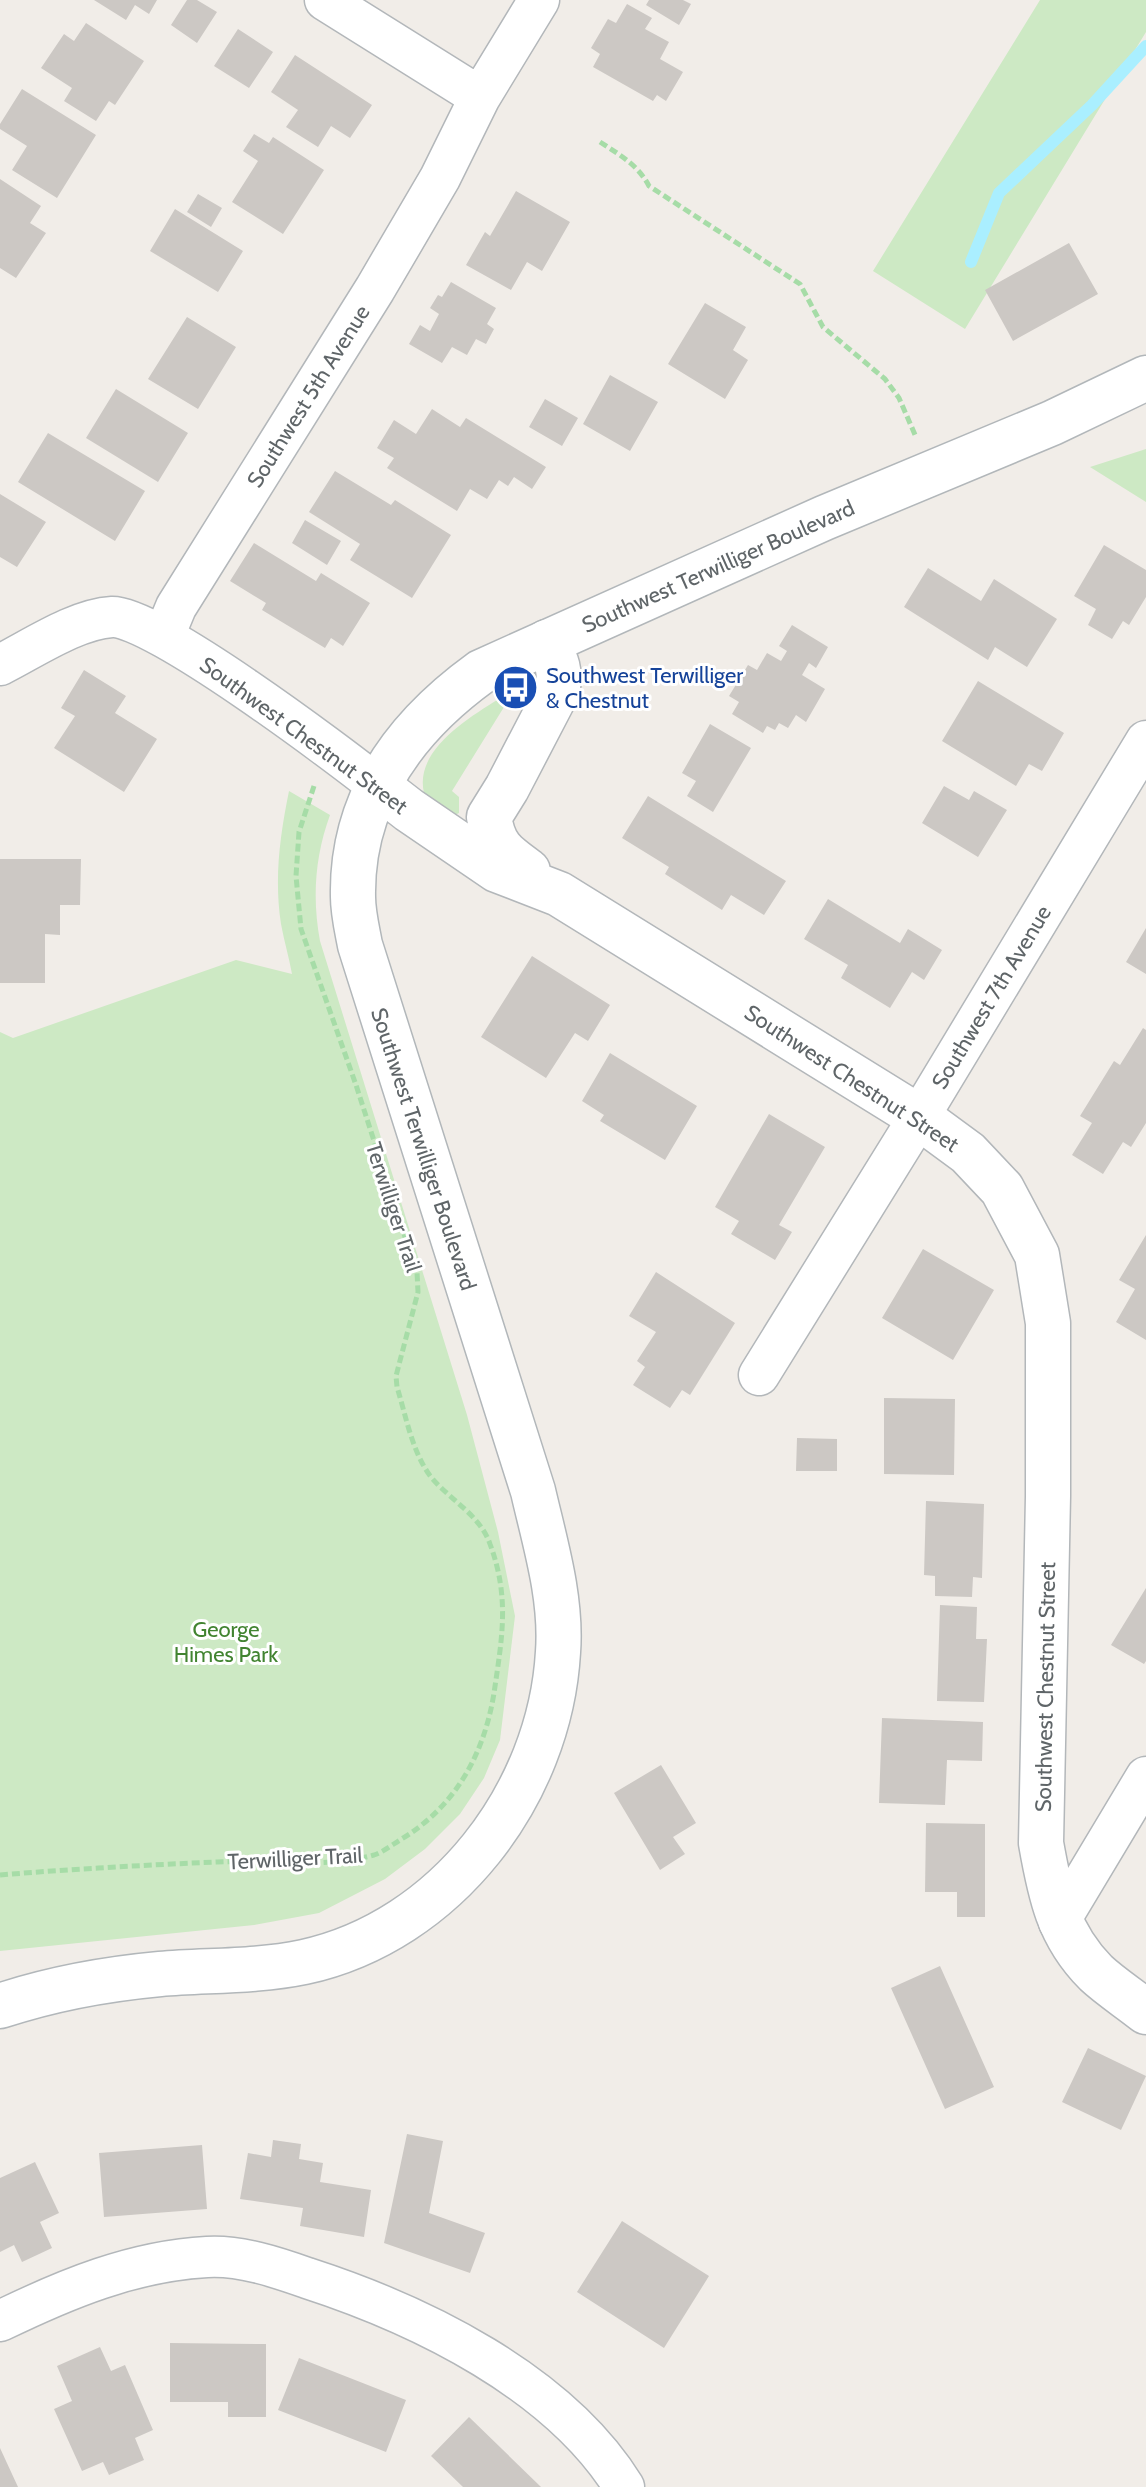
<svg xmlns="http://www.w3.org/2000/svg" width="1146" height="2487" font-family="Cabin,sans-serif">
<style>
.green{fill:#cde9c4}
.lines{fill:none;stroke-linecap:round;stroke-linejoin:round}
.stream{stroke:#aaefff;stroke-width:12}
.building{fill:#ccc8c4}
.minor-casing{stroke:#b3b7ba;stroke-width:43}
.tertiary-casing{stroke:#b3b7ba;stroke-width:47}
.secondary-casing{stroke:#b2b7ba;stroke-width:47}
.path{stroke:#a6dca7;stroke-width:5;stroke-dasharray:8 4;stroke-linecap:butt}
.minor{stroke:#fff;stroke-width:40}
.tertiary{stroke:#fff;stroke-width:44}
.secondary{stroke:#fff;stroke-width:44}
.labels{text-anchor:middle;stroke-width:6;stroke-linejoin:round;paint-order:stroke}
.street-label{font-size:22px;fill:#5f6568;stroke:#fff}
.transit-label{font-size:22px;fill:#164399;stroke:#fff;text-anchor:start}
.park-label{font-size:22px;fill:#428431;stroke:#fff}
</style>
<rect width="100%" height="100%" fill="#f1ede8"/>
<!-- green -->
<path class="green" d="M1040 0H1146V32L965 329 873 271Z
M1146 449V502L1090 467Z
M497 700 504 707 452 791 459 797V813L455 815 424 793C414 751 467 719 497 700Z
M289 791 330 815C315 856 312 898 320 941L467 1415 498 1532 515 1616 500 1740 484 1778 460 1814 425 1849 385 1879 319 1913 254 1925 0 1951V1032L13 1038 236 960 292 974C289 957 284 941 281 924 274 879 280 835 289 791Z"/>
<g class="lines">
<!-- stream -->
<path class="stream" d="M971 262 999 193 1092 105 1146 46"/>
</g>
<!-- building -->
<path class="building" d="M94 0H157L149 14 135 5 126 20Z
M187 0H197L217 12 197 43 171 25Z
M649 0H683L691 4 679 25 646 5Z
M627 4 652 18 645 29 669 42 660 59 683 72 666 101 657 95 653 101 593 67 600 54 591 48 608 19 616 23Z
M86 23 144 61 115 105 109 101 96 121 64 101 72 88 41 68 64 34 74 41Z
M238 29 273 52 249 88 214 66Z
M295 55 372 105 350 138 331 126 318 147 286 127 298 110 271 92Z
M22 89 96 135 57 198 12 170 27 146 0 129V124Z
M254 134 269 143 273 137 324 170 283 234 232 202 258 161 243 151Z
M0 179 41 206 30 223 46 233 16 278 0 268Z
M516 191 570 222 542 271 527 262 511 290 466 265 485 232 490 236Z
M198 194 222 208 211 227 187 212Z
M175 209 243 251 218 292 150 251Z
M1069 243 1098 294 1013 341 985 290Z
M451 282 496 308 487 324 494 329 486 344 476 339 467 355 452 347 442 363 409 344 420 325 430 331 439 314 430 308 438 295 442 297Z
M705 303 746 327 733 350 748 360 725 399 668 364Z
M187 317 236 347 198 409 148 379Z
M610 375 658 402 630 451 583 424Z
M116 389 188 433 158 482 86 438Z
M545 399 578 418 562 446 529 427Z
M432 409 460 427 466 418 546 467 532 489 514 477 508 486 499 480 487 499 470 489 457 511 387 468 394 458 377 448 394 420 416 434Z
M48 433 145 491 115 541 18 482Z
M335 471 391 505 395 500 451 535 412 598 350 560 360 544 309 512Z
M0 494 46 522 17 567 0 557Z
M305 520 341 541 327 565 292 543Z
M254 543 316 581 321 573 370 603 343 646 331 638 325 648 262 610 266 603 230 581Z
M1104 545 1146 570V597L1129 625 1123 621 1112 639 1088 625 1096 609 1074 596Z
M928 568 981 601 994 579 1057 619 1027 667 995 647 988 660 904 607Z
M792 625 828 647 816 668 809 663 802 675 825 689 806 722 796 715 788 728 779 723 775 730 767 726 763 733 732 714 739 702 729 696 748 665 757 670 767 653 781 661 787 651 779 646Z
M84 670 126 696 115 713 157 739 124 792 54 748 75 716 61 708Z
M978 681 1064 733 1042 771 1029 764 1016 786 942 741Z
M710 724 751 748 713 812 687 796 696 781 682 773Z
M944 786 969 800 974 791 1007 810 978 857 922 823Z
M648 796 786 881 764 915 731 895 722 910 665 874 669 867 622 838Z
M0 859H81L80 905H60V935L45 934V983H0Z
M828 899 900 943 908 929 942 950 924 980 912 972 890 1008 841 978 848 965 804 939Z
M1146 928V974L1126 962Z
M532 956 610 1005 588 1041 575 1033 546 1078 481 1037Z
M1143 1028 1146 1030V1123L1131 1147 1123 1142 1103 1174 1072 1155 1092 1123 1080 1116 1114 1061 1120 1065Z
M610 1053 697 1106 665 1160 600 1121 604 1115 582 1101Z
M769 1114 825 1147 779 1225 792 1232 775 1260 731 1234 739 1221 715 1207Z
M1146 1235V1340L1116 1322 1135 1289 1119 1280Z
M923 1249 994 1290 953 1360 882 1318Z
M656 1272 735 1323 690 1395 682 1390 670 1408 633 1385 645 1367 637 1361 656 1332 629 1316Z
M884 1398 955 1399 954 1475 884 1474Z
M797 1438 837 1439V1471H796Z
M926 1501 984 1504 982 1578 973 1577 972 1597 935 1596V1576L924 1575Z
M1146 1588V1661L1144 1664 1111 1645Z
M940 1605 977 1607 976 1639H987L984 1702 937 1701Z
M882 1718 983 1722 982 1761 947 1760 945 1805 879 1803Z
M661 1765 696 1823 673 1837 685 1854 660 1870 614 1793Z
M926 1823 985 1824V1917H957V1892H925Z
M940 1966 994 2087 945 2109 891 1988Z
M1088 2048 1146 2076 1121 2130 1062 2102Z
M407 2134 443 2141 429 2213 485 2233 470 2273 384 2243Z
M273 2140 301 2144 299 2159 323 2163 320 2182 371 2190 364 2237 300 2226 303 2208 240 2199 248 2153 271 2157Z
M202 2145 207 2209 104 2217 99 2153Z
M35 2162 59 2213 40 2222 52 2248 22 2262 14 2245 0 2252V2178Z
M622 2221 709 2276 664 2348 577 2292Z
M170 2343 266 2344V2417H228V2402H170Z
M100 2347 111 2371 125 2365 153 2430 135 2438 144 2460 109 2475 103 2462 82 2471 54 2409 72 2401 57 2366Z
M299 2358 406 2400 386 2452 278 2410Z
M469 2417 541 2487H463L431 2456Z
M0 2448 18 2487H0Z"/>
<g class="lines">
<defs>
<path id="minor" d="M325 0 480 97
M164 636 176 607 375 289 440 178 480 97 539 0
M0 665C32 649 76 619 112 617 153 615 338 754 378 786
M759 1375 919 1117 1146 741
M1059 1922 1146 1777
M0 2321C66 2289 133 2261 207 2257 240 2255 276 2267 307 2278 421 2315 559 2382 624 2487"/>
<path id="tertiary" d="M378 786 409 810 497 870 559 894 919 1117 968 1153 1002 1189 1037 1255 1048 1323V1496L1041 1843C1050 1894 1058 1935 1096 1973 1111 1987 1130 1999 1146 2012
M528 871C503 853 494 847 489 817L507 788 557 692C562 671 556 660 547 642"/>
<path id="secondary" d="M0 2006C51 1989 106 1979 160 1974 208 1970 256 1972 304 1962 446 1931 550 1794 558 1652 562 1598 545 1543 533 1491L360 945C357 929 353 913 353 897 351 800 405 727 481 672L824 518 1052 423 1146 378"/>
</defs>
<!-- minor casing -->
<use href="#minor" class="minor-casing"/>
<!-- tertiary casing -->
<use href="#tertiary" class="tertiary-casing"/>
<!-- secondary casing -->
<use href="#secondary" class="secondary-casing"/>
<!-- path -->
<path class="path" d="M600 142C620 155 638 165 649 186L800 284 823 327 885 379 899 398 916 437
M314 786 299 832 296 876 301 929 356 1085 406 1240
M0 1875C72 1869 145 1865 217 1862 268 1860 324 1869 374 1855 383 1852 392 1845 400 1840 455 1807 484 1755 494 1693 502 1638 510 1598 490 1544 480 1515 450 1500 431 1477 412 1452 406 1416 397 1387L396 1376 418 1292 417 1272"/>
<!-- minor -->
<use href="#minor" class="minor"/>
<!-- tertiary -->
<use href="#tertiary" class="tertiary"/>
<!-- secondary -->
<use href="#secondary" class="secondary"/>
</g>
<!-- icons -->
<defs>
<symbol id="bus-disc" viewBox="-11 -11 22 22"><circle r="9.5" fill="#1a4fb4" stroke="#fff"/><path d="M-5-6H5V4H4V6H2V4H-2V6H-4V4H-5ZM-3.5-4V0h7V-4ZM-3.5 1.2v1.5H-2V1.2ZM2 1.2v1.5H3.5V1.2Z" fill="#fff"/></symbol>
</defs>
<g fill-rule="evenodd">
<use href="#bus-disc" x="490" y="662" width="51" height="51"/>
</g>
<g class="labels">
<!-- street labels -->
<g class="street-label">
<text transform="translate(308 396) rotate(-58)" y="8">Southwest 5th Avenue</text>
<text transform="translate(718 566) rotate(-24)" y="8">Southwest Terwilliger Boulevard</text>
<text transform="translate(304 735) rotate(36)" y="8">Southwest Chestnut Street</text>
<text transform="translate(991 997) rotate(-59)" y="8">Southwest 7th Avenue</text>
<text transform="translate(852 1078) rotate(33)" y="8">Southwest Chestnut Street</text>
<text transform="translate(424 1149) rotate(72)" y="8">Southwest Terwilliger Boulevard</text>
<text transform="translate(394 1207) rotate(72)" y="8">Terwilliger Trail</text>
<text transform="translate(1045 1687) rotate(-89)" y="8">Southwest Chestnut Street</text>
<text transform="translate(295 1858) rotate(-3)" y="8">Terwilliger Trail</text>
</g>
<!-- transit labels -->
<g class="transit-label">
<text x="546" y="683">Southwest Terwilliger<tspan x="546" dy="25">&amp; Chestnut</tspan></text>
</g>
<!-- park labels -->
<g class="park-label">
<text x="226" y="1637">George<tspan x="226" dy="25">Himes Park</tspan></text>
</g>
</g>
</svg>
